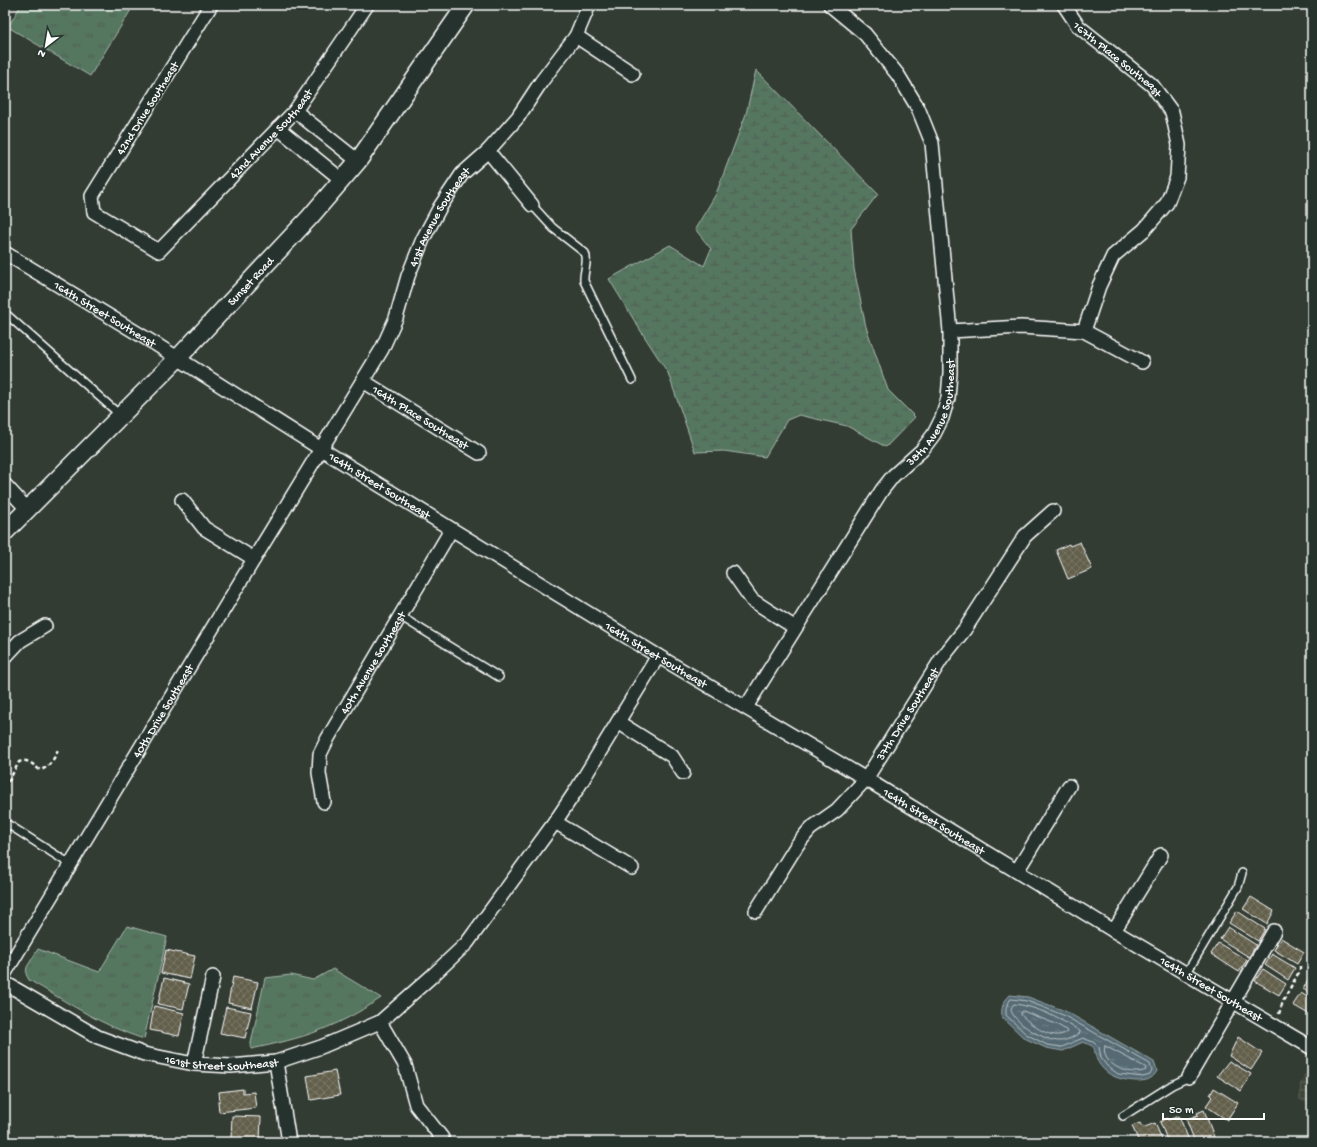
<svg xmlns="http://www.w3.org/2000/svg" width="1317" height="1147" font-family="'Gochi Hand',sans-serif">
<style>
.industrial{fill:url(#industrial-grid)}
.grass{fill:url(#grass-tufts);stroke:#aabaaf}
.wetland{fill:url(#wetland-marsh);stroke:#aabaaf}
.water{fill:url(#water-ripples);stroke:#99a6ab}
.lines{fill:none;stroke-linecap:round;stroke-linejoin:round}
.shore{stroke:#bbc4c7;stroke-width:1}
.building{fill:url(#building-cross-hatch);stroke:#fff}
.service-casing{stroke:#fff;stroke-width:10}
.minor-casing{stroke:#fff;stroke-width:16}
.tertiary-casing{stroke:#fff;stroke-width:20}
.path{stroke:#fff;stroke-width:2.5;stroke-dasharray:4 3;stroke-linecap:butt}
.service{stroke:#26332d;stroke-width:7}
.minor{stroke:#26332d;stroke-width:13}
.tertiary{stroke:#26332d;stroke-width:17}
.labels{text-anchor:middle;stroke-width:3.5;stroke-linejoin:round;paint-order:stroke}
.street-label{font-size:12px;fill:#fff;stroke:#26332d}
</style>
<defs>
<pattern id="industrial-grid" width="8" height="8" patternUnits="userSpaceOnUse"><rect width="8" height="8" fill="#40463a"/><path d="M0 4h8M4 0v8" fill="none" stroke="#5d6258"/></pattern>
<pattern id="grass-tufts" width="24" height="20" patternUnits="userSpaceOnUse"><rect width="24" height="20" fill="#55765f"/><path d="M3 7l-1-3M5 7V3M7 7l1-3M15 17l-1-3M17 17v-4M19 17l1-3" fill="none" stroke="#505d54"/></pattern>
<pattern id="wetland-marsh" width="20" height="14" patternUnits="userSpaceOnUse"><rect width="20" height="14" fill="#55765f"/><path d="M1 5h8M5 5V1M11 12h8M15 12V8" fill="none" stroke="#505d54"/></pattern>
<pattern id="water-ripples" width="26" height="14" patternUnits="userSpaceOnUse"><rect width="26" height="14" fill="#556b73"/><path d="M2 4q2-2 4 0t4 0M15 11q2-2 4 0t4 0" fill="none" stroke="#6e8188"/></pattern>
<pattern id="building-cross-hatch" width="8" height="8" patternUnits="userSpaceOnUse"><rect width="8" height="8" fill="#625e4b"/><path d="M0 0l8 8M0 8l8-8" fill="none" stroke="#7a7666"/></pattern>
</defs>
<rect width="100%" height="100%" fill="#323c33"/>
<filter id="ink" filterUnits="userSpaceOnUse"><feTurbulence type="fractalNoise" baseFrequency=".025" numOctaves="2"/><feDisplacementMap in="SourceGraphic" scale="8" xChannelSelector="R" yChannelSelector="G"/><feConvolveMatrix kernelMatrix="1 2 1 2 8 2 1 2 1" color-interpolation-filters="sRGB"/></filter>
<g filter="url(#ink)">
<!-- industrial -->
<path class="industrial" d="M1307 1068 1312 1072V1107L1299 1099 1300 1084Z"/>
<!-- grass -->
<path class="grass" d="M21 5H134L90 76 8 27Z
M127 926 167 937 144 1039C102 1026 67 1002 29 980L26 974 27 967 38 949 99 972Z
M333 969 381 998C336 1028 304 1038 251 1049V1043L265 978 291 975 313 980Z"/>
<!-- wetland -->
<path class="wetland" d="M756 70 878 194 851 229 854 269 866 327 888 390 915 417 886 447 847 426 799 415 787 420 765 457 724 451 695 452 668 373 637 325 609 279 670 245 704 266 711 249 695 229 716 194 746 114Z"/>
<!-- water -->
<path class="water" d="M1010 995 1028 997 1065 1011 1154 1062 1157 1071C1152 1080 1146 1081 1136 1081 1120 1080 1105 1076 1097 1060 1092 1048 1099 1048 1083 1042L1063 1051 1046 1048 1024 1038 1002 1017C1001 1007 1003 1002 1010 995Z"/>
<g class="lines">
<!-- shore -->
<path class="shore" d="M1011 999 1027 1001 1063 1015 1150 1064 1152 1071 1150 1075 1143 1077 1118 1074 1107 1066 1101 1058 1099 1047 1093 1042 1083 1038 1062 1047 1047 1045 1026 1034 1006 1015V1008Z
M1014 1004C1037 1006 1060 1019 1080 1031V1033C1075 1036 1066 1041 1060 1041 1047 1042 1011 1022 1011 1009Z
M1023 1011 1058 1025 1066 1030 1067 1032C1052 1042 1032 1025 1021 1015V1013Z
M1105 1046 1145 1067 1146 1070C1132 1077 1099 1065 1105 1046Z"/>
</g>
<!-- building -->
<path class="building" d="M1080 542 1092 569 1068 579 1056 550 1069 544 1070 546Z
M1251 897 1274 911 1267 924 1243 909Z
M1237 911 1265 929 1258 941 1229 923Z
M1228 927 1256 945 1249 957 1220 939Z
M1281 938 1304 952 1297 964 1274 950Z
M1218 943 1247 960 1239 972 1211 954Z
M166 950 195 956 190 979 161 973Z
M1272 954 1295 968 1288 980 1265 965Z
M1312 955V965L1307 958Z
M1263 969 1286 984 1279 995 1255 981Z
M233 977 258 982 252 1008 228 1003Z
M1310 977 1312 978V994L1303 989Z
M164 978 189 984 183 1009 158 1004Z
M1301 993 1312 1000V1016L1293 1005Z
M154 1006 184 1013 179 1036 150 1030Z
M226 1007 251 1012 245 1038 220 1033Z
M1238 1037 1262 1053 1251 1070 1229 1056Z
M1229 1061 1251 1074 1241 1091 1217 1076Z
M335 1071 340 1095 311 1100 307 1076Z
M1214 1088 1238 1103 1227 1120 1206 1106 1212 1097 1210 1095Z
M243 1089V1093L254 1092 256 1108 219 1112 218 1101H220L219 1092Z
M1204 1110 1214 1137 1201 1142H1195L1186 1119 1198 1115 1197 1113Z
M232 1116 261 1117 260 1141 231 1139Z
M1179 1116 1189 1140 1184 1142H1168L1160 1122 1167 1118 1168 1120Z
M1140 1123 1142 1127 1144 1126 1145 1127 1155 1123 1163 1142H1139L1132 1126Z"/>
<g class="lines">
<defs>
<path id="service" d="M532 205 553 228 585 253C589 261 583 272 584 281L632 380
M5 313 120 415
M400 616 499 677
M9 825 70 864
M1186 974 1238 887 1242 873
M1123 1116 1172 1085 1189 1077"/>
<g id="minor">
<path id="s1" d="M211 5 92 196 94 212 159 251 295 111 367 5"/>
<path id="s2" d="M1064 5 1078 26 1152 85 1172 112 1179 145 1177 177 1167 203 1144 230 1113 256 1099 286 1084 331"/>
<path d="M576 36 633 74"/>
<path d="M295 111 358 161"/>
<path d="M278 128 342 180"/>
<path d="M488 151 532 205"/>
<path id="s3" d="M5 253 157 345 321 449 658 656 866 779 1114 931 1312 1048"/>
<path d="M950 331 1021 327 1084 331 1142 362"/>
<path id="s4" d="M363 381 479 453"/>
<path d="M5 485 27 509"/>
<path d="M182 500 204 528 254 559"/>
<path d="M733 573 752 600 794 627"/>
<path d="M5 657 20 641 45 626"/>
<path id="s5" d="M746 707 882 490 893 476 922 450 934 434 942 418 948 398 950 373V331L932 143 918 108 898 75 865 34 830 5"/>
<path d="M618 722 672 756 683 773"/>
<path id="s6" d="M324 802 319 773 320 754 328 738 451 530"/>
<path d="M555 822 632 868"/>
<path d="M1017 871 1069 786"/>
<path id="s7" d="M756 911 797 845 810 829 837 810 866 779 942 658 965 629 1025 536 1053 511"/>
<path d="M1114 931 1161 855"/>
<path id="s8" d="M5 973 254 559 382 349 396 318 408 276 423 239 440 207 462 174 488 151 518 117 541 82 576 36 589 5"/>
<path id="s9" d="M5 983 98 1037 144 1054 194 1064 231 1066 276 1062 321 1047 380 1022 432 976 467 943 555 822 577 789 658 656"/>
<path d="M380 1022 405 1065 416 1105 442 1138"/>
<path d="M276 1062 289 1142"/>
<path d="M194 1064 213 977"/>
<path d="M1189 1077 1274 931"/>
</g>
<g id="tertiary">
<path id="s10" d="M5 532 177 359 310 217 358 161 466 5"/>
</g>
</defs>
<!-- service casing -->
<use href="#service" class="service-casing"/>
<!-- minor casing -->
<use href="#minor" class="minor-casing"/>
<!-- tertiary casing -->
<use href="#tertiary" class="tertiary-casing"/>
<!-- path -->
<path class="path" d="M5 788 19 762C28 758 33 765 40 770 49 768 55 758 58 749
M1279 1014 1283 1001 1300 970V963"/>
<!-- service -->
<use href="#service" class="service"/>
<!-- minor -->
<use href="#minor" class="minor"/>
<!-- tertiary -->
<use href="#tertiary" class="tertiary"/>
</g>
</g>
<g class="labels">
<!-- street labels -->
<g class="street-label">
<text dy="4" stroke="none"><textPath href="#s2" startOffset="77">167th Place Southeast</textPath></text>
<text transform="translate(147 108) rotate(-58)" y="4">42nd Drive Southeast</text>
<text dy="4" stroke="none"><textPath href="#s1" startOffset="479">42nd Avenue Southeast</textPath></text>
<text dy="4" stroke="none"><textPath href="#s8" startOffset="874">41st Avenue Southeast</textPath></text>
<text dy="4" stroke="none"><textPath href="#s10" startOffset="351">Sunset Road</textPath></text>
<text dy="4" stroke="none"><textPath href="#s3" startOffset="117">164th Street Southeast</textPath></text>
<text dy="4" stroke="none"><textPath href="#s5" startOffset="352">38th Avenue Southeast</textPath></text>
<text dy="4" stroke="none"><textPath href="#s4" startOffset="68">164th Place Southeast</textPath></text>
<text dy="4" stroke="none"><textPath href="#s3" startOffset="441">164th Street Southeast</textPath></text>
<text dy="4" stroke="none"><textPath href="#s3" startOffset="765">164th Street Southeast</textPath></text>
<text dy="4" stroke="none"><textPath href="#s6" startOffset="154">40th Avenue Southeast</textPath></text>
<text dy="4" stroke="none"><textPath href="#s8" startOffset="306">40th Drive Southeast</textPath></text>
<text dy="4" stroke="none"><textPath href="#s7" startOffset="251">37th Drive Southeast</textPath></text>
<text dy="4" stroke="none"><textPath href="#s3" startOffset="1089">164th Street Southeast</textPath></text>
<text dy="4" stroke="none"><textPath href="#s3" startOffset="1413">164th Street Southeast</textPath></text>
<text dy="4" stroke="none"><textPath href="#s9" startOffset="235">161st Street Southeast</textPath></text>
</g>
</g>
<!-- margin -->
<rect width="1317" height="1147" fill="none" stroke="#26332d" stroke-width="20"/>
<rect x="10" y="10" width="1297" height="1127" fill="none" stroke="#fff" stroke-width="1.5" filter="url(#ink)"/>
<!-- north arrow -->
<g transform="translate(46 46) rotate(211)" stroke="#26332d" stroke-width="3" paint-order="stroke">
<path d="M0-3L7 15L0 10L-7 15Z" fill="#ffffff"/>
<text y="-6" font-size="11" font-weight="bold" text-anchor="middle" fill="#ffffff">N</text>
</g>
<!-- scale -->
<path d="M1163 1113v6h101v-6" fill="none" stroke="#ffffff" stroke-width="2"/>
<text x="1169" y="1113" font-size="12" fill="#ffffff" stroke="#26332d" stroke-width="3" paint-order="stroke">50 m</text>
</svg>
